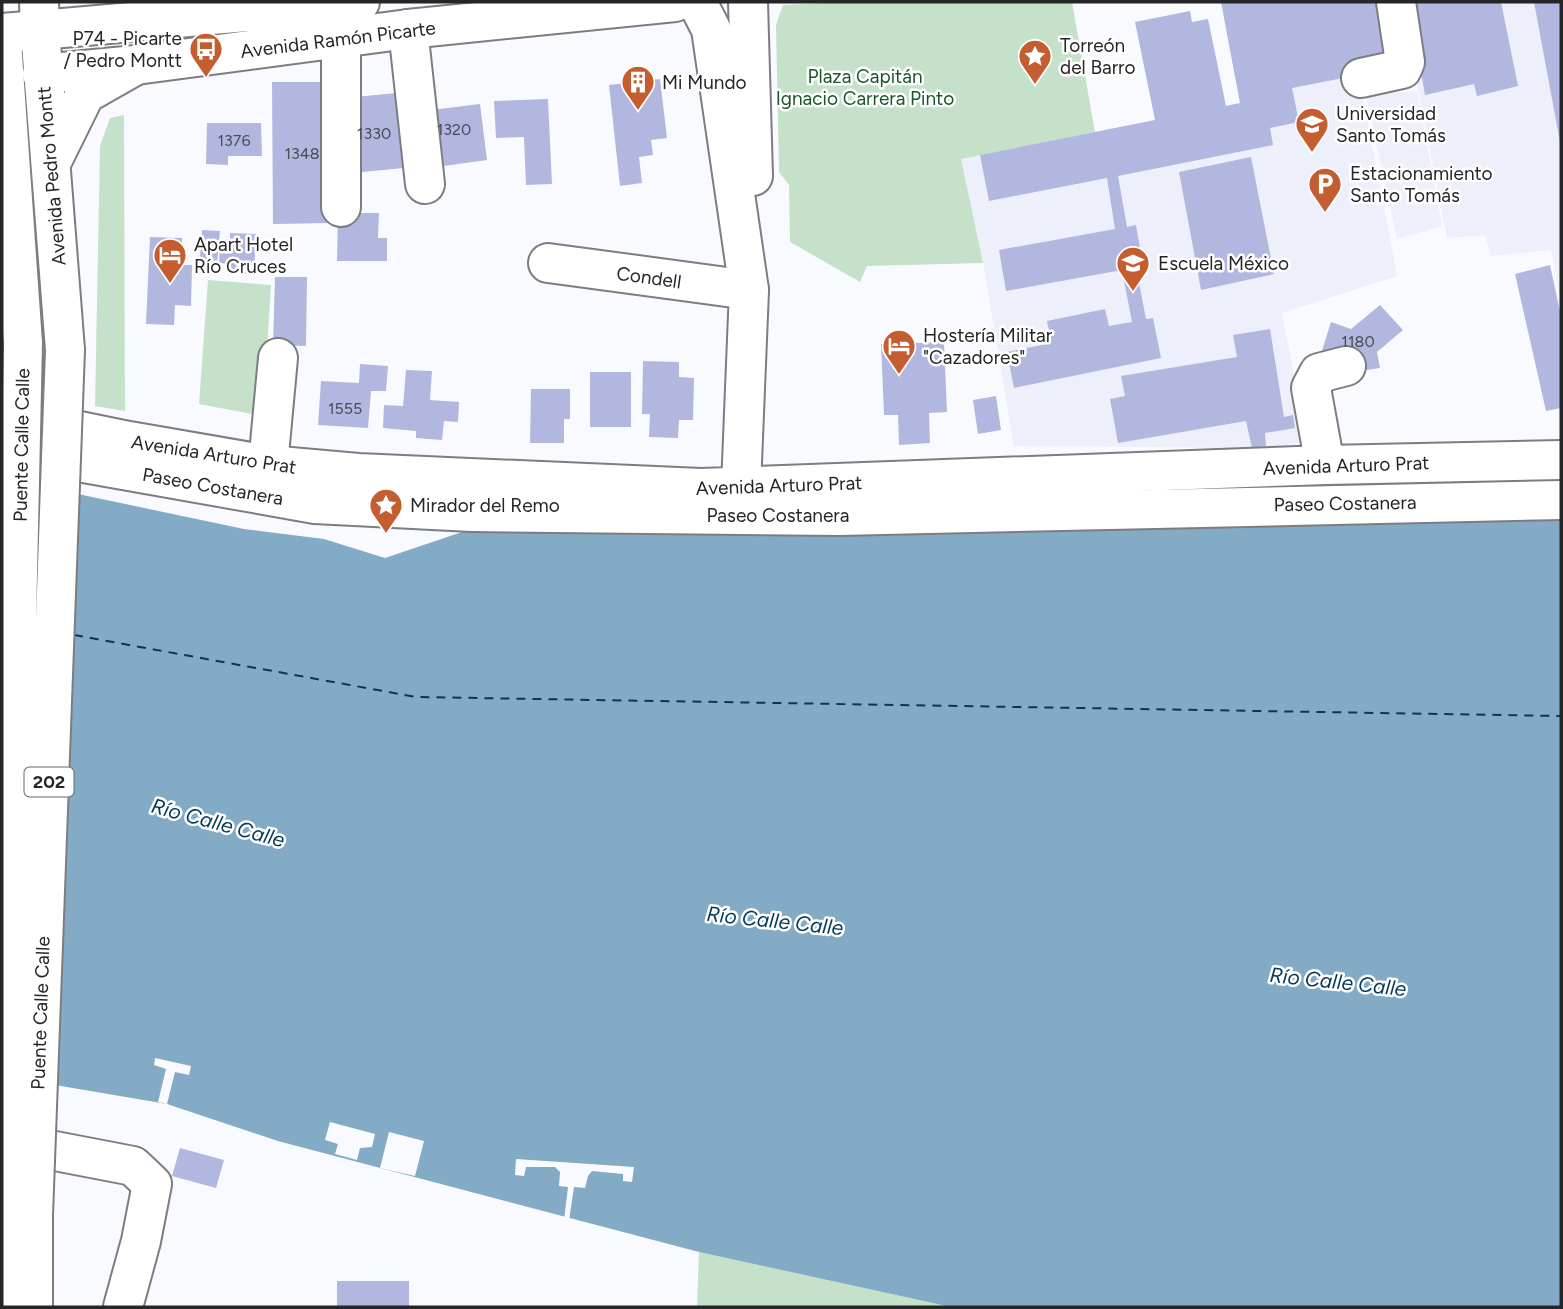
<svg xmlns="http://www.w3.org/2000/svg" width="1563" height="1309" font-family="Figtree,sans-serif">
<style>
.built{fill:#edeffb}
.green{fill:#c5e1ca}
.water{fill:#83abc6}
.pier{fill:#f9faff}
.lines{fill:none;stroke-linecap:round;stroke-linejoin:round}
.ferry{stroke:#053a55;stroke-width:2;stroke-dasharray:9 7;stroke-linecap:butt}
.building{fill:#b2b7e0}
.minor-casing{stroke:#7c7d81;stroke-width:42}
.major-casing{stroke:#7c7d81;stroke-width:42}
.highway-casing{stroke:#7c7d81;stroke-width:42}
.minor{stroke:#fff;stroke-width:38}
.major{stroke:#fff;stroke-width:38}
.highway{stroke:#fff;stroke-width:38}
.highway-bridge-casing{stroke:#7c7d81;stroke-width:42;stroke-linecap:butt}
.highway-bridge{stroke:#fff;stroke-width:38}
.labels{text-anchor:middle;stroke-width:5;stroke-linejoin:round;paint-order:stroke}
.number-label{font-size:16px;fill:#494a56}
.shield{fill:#fff;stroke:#676768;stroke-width:2}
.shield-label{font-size:18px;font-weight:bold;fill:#262628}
.poi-label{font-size:19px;fill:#262628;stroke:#fff;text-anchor:start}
.street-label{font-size:19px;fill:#262628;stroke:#fff}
.park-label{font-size:19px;fill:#1a532c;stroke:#fff}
.water-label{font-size:21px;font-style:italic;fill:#053a55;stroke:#fff}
</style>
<rect width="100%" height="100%" fill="#f9faff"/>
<!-- built -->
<path class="built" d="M1221 2H1561V301L1551 250 1491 256 1485 235 1447 238 1416 79 1361 86 1397 276 1282 313 1307 443 1252 448 1014 446 983 263 960 159 1240 103Z
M1393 89V93L1417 91 1442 226 1397 239 1366 95Z"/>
<!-- green -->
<path class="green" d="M854 2H1072L1095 132 961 159 983 263 867 266 860 282 790 242 789 185 779 172 776 25 783 5Z
M124 115 125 411 95 406 100 146 110 118Z
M208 280 271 285 263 416 199 404Z
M699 1252 951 1307H697Z"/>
<!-- water -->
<path class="water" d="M2 478 244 529 324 539 385 558 471 529 1561 519V1307H951L699 1252 278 1141 167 1104 2 1076Z"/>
<!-- pier -->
<path class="pier" d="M155 1058 191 1066 189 1075 175 1072 167 1104 158 1102 166 1069 154 1065Z
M330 1122 375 1134 372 1147 360 1148 357 1160 335 1154 338 1144 325 1140Z
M389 1132 424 1141 415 1176 380 1168Z
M516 1159 634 1167 632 1182 623 1181V1174L592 1171 588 1176 585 1188 574 1187 569 1221 564 1220 568 1187 559 1186 560 1172 555 1167H526L524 1176 515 1175Z"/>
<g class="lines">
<!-- ferry -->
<path class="ferry" d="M74 635 416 697 1561 716"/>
</g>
<!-- building -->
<path class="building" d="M1221 2H1376L1389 69 1292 88 1299 122 1270 128 1273 145 1118 176 1127 227 1136 225 1143 266 1136 267 1146 319 1153 318 1161 358 1014 388 1007 352 1051 343 1047 321 1105 309 1109 326 1132 322 1122 270 1006 291 999 250 1115 229 1107 178 989 201 980 155 1155 120 1135 22 1190 11 1192 22 1208 19 1226 106 1240 103Z
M1409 2H1501L1518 86 1477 96 1474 84 1425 95Z
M1534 2H1561V142H1560Z
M660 79 667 138 651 140 653 155 639 157 642 183 620 186 609 85Z
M272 82H331V223L273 224Z
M396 93 404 168 352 173 345 98Z
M548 99 552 184 526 185 524 137 496 138 494 101Z
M480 104 487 160 444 166 442 151 434 152 423 111Z
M207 123H261L262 156H228V165L206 164Z
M1251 157 1274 274 1201 290 1179 172Z
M338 213H379L378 238H387V261H337Z
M202 230 220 231 217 264H211L210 272 199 271Z
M230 233 256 234 254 274 229 273V264L219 263 220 239H230Z
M150 237 182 238 181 265H192L191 306 175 305 174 325 146 324Z
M1550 265 1561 316V408L1546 411 1515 274Z
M275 277H307L306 346 273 345Z
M1380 305 1403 330 1377 352 1380 368 1353 372 1321 354 1331 322 1351 329Z
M1270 329 1284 417 1293 415 1295 428 1265 433 1266 446 1252 448 1246 421 1118 443 1110 399 1125 396 1121 376 1237 357 1233 335Z
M944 342 947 412 929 413 930 443 899 445 898 415H884L881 344Z
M643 361 679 362V377L694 378 693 420H679L678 438 649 437 650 414H642Z
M360 364 388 366 386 391H371L368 428 318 425 321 381 359 383Z
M406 370 432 371 430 400 459 402 458 422 444 421 442 440 416 438V431L383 428 384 405 403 406Z
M590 372H631V427H590Z
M531 389H570V419H564V443H530Z
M996 396 1001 430 978 434 973 400Z
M180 1148 224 1160 216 1188 172 1176Z
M337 1281H409V1307H337Z"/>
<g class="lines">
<defs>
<path id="minor" d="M408 29 425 184
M341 39V207
M1361 78 1402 69 1405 62 1396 2
M548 263 749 290
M31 450 84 463 315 504 472 512 839 516 1561 500
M268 465 278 358
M1325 465 1311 388 1319 373 1346 366
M3 1141 133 1166 152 1184 141 1241 123 1307"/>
<path id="major" d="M39 2 40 30 360 2
M697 2 711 29 749 290 741 487
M748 2 753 176
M42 74 136 65 408 29 675 2
M2 415 129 441 268 465 358 473 701 488 1325 465 1561 460"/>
<path id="highway" d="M2 33 40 30 65 350
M2 41 23 343
M51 163 85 94 136 65
M33 1215V1307
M3 1307 4 1219"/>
</defs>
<!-- minor casing -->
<use href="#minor" class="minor-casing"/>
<!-- major casing -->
<use href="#major" class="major-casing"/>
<!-- highway casing -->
<use href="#highway" class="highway-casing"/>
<!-- minor -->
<use href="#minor" class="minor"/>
<!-- major -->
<use href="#major" class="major"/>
<!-- highway -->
<use href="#highway" class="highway"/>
<defs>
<path id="highway-bridge" d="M33 1215 65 350
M4 1219 23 343"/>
</defs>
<!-- highway-bridge casing -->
<use href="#highway-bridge" class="highway-bridge-casing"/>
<!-- highway-bridge -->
<use href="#highway-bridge" class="highway-bridge"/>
</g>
<!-- icons -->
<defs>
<symbol id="bus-pin" viewBox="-11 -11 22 30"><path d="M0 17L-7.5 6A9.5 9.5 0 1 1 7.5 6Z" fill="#c45e31" stroke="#fff"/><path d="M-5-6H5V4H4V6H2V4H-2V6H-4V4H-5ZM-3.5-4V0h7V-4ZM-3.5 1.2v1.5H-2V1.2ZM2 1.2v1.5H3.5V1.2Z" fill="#fff"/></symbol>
<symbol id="sight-pin" viewBox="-11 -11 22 30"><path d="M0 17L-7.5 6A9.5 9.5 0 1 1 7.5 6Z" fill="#c45e31" stroke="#fff"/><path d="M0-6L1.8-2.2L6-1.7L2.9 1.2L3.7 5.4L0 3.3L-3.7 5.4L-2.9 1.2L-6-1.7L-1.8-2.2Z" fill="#fff"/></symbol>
<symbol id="building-pin" viewBox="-11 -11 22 30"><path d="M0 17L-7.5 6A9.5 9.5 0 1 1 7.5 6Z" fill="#c45e31" stroke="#fff"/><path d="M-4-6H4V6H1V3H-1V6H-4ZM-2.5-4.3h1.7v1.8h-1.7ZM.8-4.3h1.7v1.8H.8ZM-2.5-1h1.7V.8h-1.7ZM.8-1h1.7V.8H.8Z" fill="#fff"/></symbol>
<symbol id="university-pin" viewBox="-11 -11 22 30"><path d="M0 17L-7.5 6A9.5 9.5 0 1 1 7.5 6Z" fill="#c45e31" stroke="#fff"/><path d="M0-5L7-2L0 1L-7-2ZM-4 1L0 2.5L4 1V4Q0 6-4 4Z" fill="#fff"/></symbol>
<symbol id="parking-pin" viewBox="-11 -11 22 30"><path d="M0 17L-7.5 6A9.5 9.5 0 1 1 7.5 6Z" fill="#c45e31" stroke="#fff"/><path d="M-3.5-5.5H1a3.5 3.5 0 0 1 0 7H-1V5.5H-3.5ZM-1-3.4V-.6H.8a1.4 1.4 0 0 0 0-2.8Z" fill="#fff"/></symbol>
<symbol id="hotel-pin" viewBox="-11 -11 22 30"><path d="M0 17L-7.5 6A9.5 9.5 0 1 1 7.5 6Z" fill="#c45e31" stroke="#fff"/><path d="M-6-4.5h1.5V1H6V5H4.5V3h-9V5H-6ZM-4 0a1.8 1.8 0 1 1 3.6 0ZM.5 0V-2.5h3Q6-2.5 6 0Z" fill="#fff"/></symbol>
<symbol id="school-pin" viewBox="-11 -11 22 30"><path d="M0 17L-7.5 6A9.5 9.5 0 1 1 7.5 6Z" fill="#c45e31" stroke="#fff"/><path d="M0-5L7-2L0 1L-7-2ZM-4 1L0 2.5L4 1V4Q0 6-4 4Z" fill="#fff"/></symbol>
</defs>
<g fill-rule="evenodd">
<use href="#bus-pin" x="187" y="30" width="38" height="52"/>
<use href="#sight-pin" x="1016" y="37" width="38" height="52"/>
<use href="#building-pin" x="619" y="63" width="38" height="52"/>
<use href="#university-pin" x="1293" y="105" width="38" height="52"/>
<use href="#parking-pin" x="1306" y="165" width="38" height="52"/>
<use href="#hotel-pin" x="151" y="236" width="38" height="52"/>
<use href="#school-pin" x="1114" y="244" width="38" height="52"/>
<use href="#hotel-pin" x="880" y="327" width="38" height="52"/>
<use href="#sight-pin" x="367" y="486" width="38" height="52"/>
</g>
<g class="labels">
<!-- number labels -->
<g class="number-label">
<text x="454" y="135">1320</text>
<text x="374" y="139">1330</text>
<text x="234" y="146">1376</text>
<text x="302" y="159">1348</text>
<text x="1358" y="347">1180</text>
<text x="345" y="414">1555</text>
</g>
<!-- shield labels -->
<rect class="shield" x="24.5" y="767.5" width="49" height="29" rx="5"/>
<g class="shield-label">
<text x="49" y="788">202</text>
</g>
<!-- poi labels -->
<g class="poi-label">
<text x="182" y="45" text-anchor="end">P74 - Picarte<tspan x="182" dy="22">/ Pedro Montt</tspan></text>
<text x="1060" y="52">Torreón<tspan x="1060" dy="22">del Barro</tspan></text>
<text x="662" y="89">Mi Mundo</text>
<text x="1336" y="120">Universidad<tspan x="1336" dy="22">Santo Tomás</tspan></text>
<text x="1350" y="180">Estacionamiento<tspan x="1350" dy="22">Santo Tomás</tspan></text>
<text x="194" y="251">Apart Hotel<tspan x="194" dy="22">Río Cruces</tspan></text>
<text x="1158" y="270">Escuela México</text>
<text x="923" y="342">Hostería Militar<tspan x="923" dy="22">"Cazadores"</tspan></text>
<text x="410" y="512">Mirador del Remo</text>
</g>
<!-- street labels -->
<g class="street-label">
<text transform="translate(338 39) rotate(-7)" y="7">Avenida Ramón Picarte</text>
<text transform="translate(51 176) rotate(-95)" y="7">Avenida Pedro Montt</text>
<text transform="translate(649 277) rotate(8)" y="7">Condell</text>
<text transform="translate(21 445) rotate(-89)" y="7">Puente Calle Calle</text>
<text transform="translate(214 454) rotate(9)" y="7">Avenida Arturo Prat</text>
<text transform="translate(1346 465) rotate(-2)" y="7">Avenida Arturo Prat</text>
<text transform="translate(779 485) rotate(-2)" y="7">Avenida Arturo Prat</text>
<text transform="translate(213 486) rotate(10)" y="7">Paseo Costanera</text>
<text transform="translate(1345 503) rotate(-1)" y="7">Paseo Costanera</text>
<text x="778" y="522">Paseo Costanera</text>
<text transform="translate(40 1013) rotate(-88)" y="7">Puente Calle Calle</text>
</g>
<!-- park labels -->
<g class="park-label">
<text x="865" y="83">Plaza Capitán<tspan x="865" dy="22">Ignacio Carrera Pinto</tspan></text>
</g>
<!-- water labels -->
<g class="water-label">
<text transform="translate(218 823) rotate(15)" y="7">Río Calle Calle</text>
<text transform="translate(775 921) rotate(6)" y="7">Río Calle Calle</text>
<text transform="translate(1338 982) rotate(6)" y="7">Río Calle Calle</text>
</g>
</g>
<!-- border -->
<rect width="1563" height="1309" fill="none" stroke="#262628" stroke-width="7"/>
</svg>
